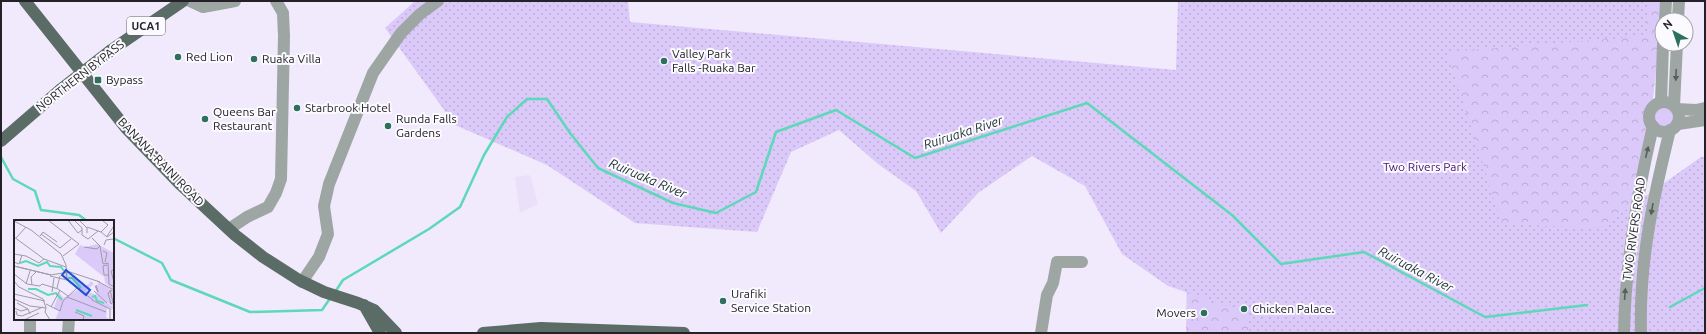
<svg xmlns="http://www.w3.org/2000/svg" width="1706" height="334" font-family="Ubuntu,sans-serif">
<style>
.built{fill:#eae0fa}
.grass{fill:#dbc9f9}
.park{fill:url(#park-crowns)}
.garden{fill:url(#garden-dots)}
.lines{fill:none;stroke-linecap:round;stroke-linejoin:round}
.stream{stroke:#5dd8b8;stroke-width:2.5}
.minor{stroke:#9da6a3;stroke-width:12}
.major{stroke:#5b6b66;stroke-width:12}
.major-bridge{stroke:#5b6b66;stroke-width:12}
.oneway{fill:#5a5d5f}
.poi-dot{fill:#2e6f5e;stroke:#fbfafe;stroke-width:1.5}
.labels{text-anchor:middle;stroke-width:4;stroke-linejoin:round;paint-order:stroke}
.shield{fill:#fbfafe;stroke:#646368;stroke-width:1}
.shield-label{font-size:11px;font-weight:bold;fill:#242228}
.poi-label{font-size:12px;fill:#242228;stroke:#fbfafe;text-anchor:start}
.street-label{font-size:12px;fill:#242228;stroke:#fbfafe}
.park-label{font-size:12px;fill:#451272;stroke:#fbfafe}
.water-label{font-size:13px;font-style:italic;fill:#1a302a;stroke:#fbfafe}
.inset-river{fill:none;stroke:#5dd8b8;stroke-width:2}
.inset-road{fill:none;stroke:#9e9aa7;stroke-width:1}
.view{fill:#1d4ed8;fill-opacity:0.15;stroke:#1d4ed8;stroke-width:2}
.inset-edge{fill:none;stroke:#242228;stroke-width:2}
</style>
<defs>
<pattern id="park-crowns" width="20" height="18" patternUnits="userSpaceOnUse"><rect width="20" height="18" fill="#dbc9f9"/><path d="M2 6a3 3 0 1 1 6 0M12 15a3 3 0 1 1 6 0" fill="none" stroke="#bcacd5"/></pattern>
<pattern id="garden-dots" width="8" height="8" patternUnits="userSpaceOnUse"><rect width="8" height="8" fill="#dbc9f9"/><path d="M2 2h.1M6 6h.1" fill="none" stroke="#bcacd5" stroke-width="1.8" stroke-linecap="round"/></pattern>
</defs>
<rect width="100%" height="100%" fill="#f0eafc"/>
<!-- built -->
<path class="built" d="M530 175 538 204 520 213 515 177Z"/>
<!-- grass -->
<path class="grass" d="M1651 116a13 13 0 1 1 26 0a13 13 0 1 1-26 0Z"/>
<!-- park -->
<path class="park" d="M1191 1H1664L1647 151 1613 333H1186Z"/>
<!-- garden -->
<path class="garden" d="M415 1H628L630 22 1176 70 1178 1H1648L1647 36 1447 52 1502 224 1600 228 1701 157H1705V333H1248L1249 313 1168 286 1122 254 1085 186 1032 156 978 193 941 233 916 191 878 164 839 130 791 152 757 232 635 223 547 165 455 125 385 28Z"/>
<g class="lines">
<!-- stream -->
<path class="stream" d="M1 157 13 179 35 191 41 210 79 215 87 221
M113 238 162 263 171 280 250 312 322 310 331 297
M335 292 343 280 429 229 460 207 484 155 507 117 527 99H547L570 133 598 168 673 203 716 213 756 192 776 132 836 110 915 158 1087 103 1232 215 1281 264 1364 252 1485 317 1587 305
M1670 307 1705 288"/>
<!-- minor -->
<path class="minor" d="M190 1 203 7 235 1
M1665 20 1666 1
M1678 20 1679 1
M1649 117a15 15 0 1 1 30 0a15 15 0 1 1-30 0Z
M1661 102 1663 44
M1674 106 1677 44
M1677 109 1696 110 1705 108
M1678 124 1705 120
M229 229 247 217 268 207 276 193 281 179 284 36 283 13 276 1
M302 282 319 257 328 234 324 206 329 184 373 73 401 33 420 14 438 1
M30 319V333
M68 333 69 319
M1041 333 1047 295 1053 283 1057 262H1082
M1624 333C1625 263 1637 195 1653 126
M1641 333C1639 261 1653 199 1670 130"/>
<!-- major -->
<path class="major" d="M25 1 126 128 179 183 235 235 263 257 299 280 324 292 358 303 374 310 396 333
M110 51 183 1
M1 141 60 90
M364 305 380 333
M483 333 541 328 684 333"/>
<!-- major-bridge -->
<path class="major-bridge" d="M60 90 110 51"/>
</g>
<!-- one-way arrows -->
<defs><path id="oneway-solid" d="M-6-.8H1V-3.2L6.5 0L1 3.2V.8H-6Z"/></defs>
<g class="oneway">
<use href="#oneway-solid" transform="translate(1676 75) rotate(92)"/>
<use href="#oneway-solid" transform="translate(1647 152) rotate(-77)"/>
<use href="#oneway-solid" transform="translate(1652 209) rotate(100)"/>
<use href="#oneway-solid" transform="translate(1625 294) rotate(-86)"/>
</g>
<!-- markers -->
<g class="poi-dot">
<circle cx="178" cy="57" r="4"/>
<circle cx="254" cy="59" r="4"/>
<circle cx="664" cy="61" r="4"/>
<rect x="94" y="76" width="8" height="8" rx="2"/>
<circle cx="297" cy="108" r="4"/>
<circle cx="205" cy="119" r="4"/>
<circle cx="388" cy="126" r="4"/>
<circle cx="723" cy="301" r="4"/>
<circle cx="1244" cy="309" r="4"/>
<circle cx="1204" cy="313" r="4"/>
</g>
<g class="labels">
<!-- shield labels -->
<rect class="shield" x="127" y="17" width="38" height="18" rx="3"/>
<g class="shield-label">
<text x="146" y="30">UCA1</text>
</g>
<!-- poi labels -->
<g class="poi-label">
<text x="672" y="58">Valley Park<tspan x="672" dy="14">Falls -Ruaka Bar</tspan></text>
<text x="186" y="61">Red Lion</text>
<text x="262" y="63">Ruaka Villa</text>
<text x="106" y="84">Bypass</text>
<text x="305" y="112">Starbrook Hotel</text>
<text x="213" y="116">Queens Bar<tspan x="213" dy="14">Restaurant</tspan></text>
<text x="396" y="123">Runda Falls<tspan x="396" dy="14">Gardens</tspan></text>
<text x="731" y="298">Urafiki<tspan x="731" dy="14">Service Station</tspan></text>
<text x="1252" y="313">Chicken Palace.</text>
<text x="1196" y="317" text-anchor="end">Movers</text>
</g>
<!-- street labels -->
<g class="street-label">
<text transform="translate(80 76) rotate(-38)" y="4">NORTHERN BYPASS</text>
<text transform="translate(161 162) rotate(46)" y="4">BANANA-RAINI ROAD</text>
<text transform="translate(1634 229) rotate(-82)" y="4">TWO RIVERS ROAD</text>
</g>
<!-- park labels -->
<g class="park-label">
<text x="1425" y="171">Two Rivers Park</text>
</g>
<!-- water labels -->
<g class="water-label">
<text transform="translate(963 132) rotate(-18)" y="5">Ruiruaka River</text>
<text transform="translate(648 178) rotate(23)" y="5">Ruiruaka River</text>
<text transform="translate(1416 269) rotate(28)" y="5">Ruiruaka River</text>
</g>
</g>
<!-- overview -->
<g transform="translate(14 220)">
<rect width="100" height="100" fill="#f0eafc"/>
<path d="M83 24 87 26 90 57 61 34 66 25 71 27ZM85 62 100 71V87L83 75 82 67Z" fill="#dbc9f9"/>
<path d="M87 26 100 33V70L91 63ZM57 55H61L68 65H74L77 61 80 64 71 71 83 75 100 88 97 90 93 87 92 97 96 100H41L45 91 40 88 45 72 49 78 66 69Z" fill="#dbc9f9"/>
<path class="inset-river" d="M6 43 12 41 24 46 33 42 36 46 47 47 50 51M54 58H58L67 68M14 69H22L34 75 42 73 48 80M78 77 81 76 83 81 90 83M62 90 78 96"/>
<path class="inset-road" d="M34 0 65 24 49 36M54 0 64 13 68 10M60 0 68 8V15L74 19 84 11M65 0 73 8V13M0 1 17 10 47 34 52 45 53 60M73 7 87 12 94 5 88 0M87 12 93 17 100 12M27 14 46 28 57 19M26 16 29 12 43 22M93 16 100 6M0 17 30 39 52 47M2 18 12 7M78 18 86 26 89 44 94 43 95 64 100 67M90 25 92 20 99 19M70 27 83 29 86 26M89 31 93 33 91 42M0 34 12 36 25 43 30 39M0 42 5 44 8 35M93 45 89 46 90 55H94M0 46 37 55 0 46M99 50 97 51 100 62M0 54 13 64 26 66 28 64M36 55 56 52 86 62M36 56 53 60 79 80M0 61 5 67 29 79 32 88M83 61 100 70M12 64 16 51M28 64 44 69 54 76M18 65 17 57 22 52M81 66 84 72 82 65M43 68 46 56M96 70 99 82 97 84M80 71 93 83M38 72 40 58M0 74 31 81M53 77 92 92M0 79 16 86 32 88 31 92 36 100M78 80 96 89V100M49 81 63 68M3 83 14 89 16 94M32 84 46 91 49 81M97 84 94 73 98 70M37 87 46 70M0 88 7 91 14 89M2 91 3 95 8 96 29 87M61 92 70 96 69 100M10 100 25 93"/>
<path class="view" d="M52 50 76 70 72 75 48 55Z"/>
<rect width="100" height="100" class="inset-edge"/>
</g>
<!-- border -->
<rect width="1706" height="334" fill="none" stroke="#242228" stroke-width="4"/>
<!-- north arrow -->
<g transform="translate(1674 32) rotate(320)"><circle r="19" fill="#fbfafe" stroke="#a5a4a8"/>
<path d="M0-3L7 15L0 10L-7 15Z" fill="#2e6f5e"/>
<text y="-6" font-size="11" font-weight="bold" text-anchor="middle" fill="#242228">N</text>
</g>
</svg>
